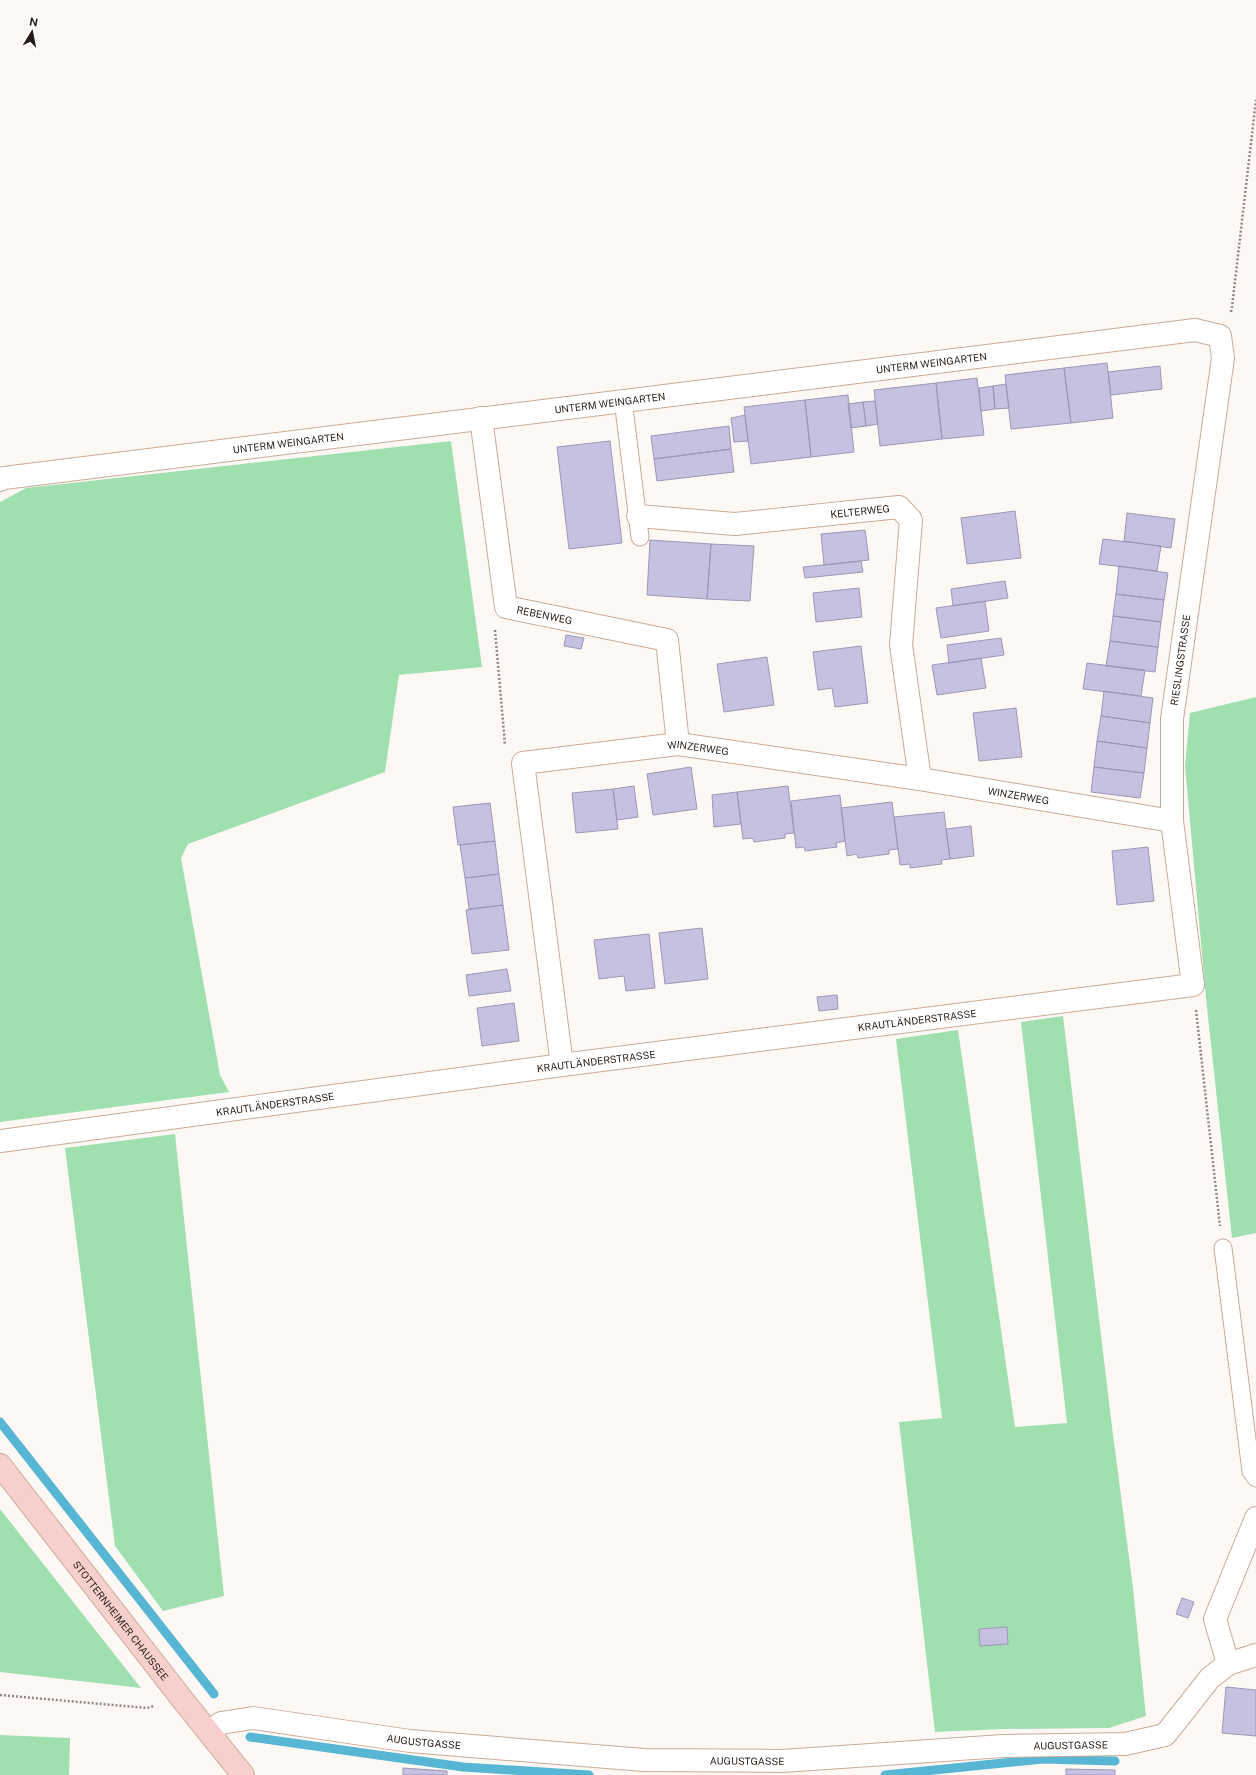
<svg xmlns="http://www.w3.org/2000/svg" width="1256" height="1775" font-family="'Public Sans',sans-serif">
<style>
.green{fill:#9fdfb0}
.lines{fill:none;stroke-linecap:round;stroke-linejoin:round}
.stream{stroke:#57b6d3;stroke-width:9}
.building{fill:#c6c1e1;stroke:#9c97b6}
.lane-casing{stroke:#c9ab98;stroke-width:19}
.street-casing{stroke:#c9ab98;stroke-width:24}
.secondary-casing{stroke:#c9ab98;stroke-width:24}
.path{stroke:#8f8681;stroke-width:2.5;stroke-dasharray:2 2;stroke-linecap:butt}
.lane{stroke:#fff;stroke-width:17}
.street{stroke:#fff;stroke-width:22}
.secondary{stroke:#f7cfcc;stroke-width:22}
.labels{text-anchor:middle;stroke-width:4;stroke-linejoin:round;paint-order:stroke}
.street-label{font-size:10px;fill:#271c15;stroke:#fff}
</style>
<rect width="100%" height="100%" fill="#fef8f4"/>
<!-- green -->
<path class="green" d="M451 441 482 667 399 675 385 772 188 844 181 858 220 1075 229 1092 0 1122V502L26 488Z
M1256 697V1233L1232 1238 1206 998 1185 766 1190 713Z
M1063 1016 1111 1419 1133 1588 1146 1716 1109 1728 1003 1729 935 1732 899 1422 942 1418 896 1039 958 1030 1015 1427 1067 1423 1021 1022Z
M175 1134 224 1596 163 1611 115 1546 65 1148Z
M0 1509 141 1688 0 1672Z
M0 1735 70 1738 69 1775H0Z"/>
<g class="lines">
<!-- stream -->
<path class="stream" d="M0 1422 214 1694
M250 1737 463 1767 589 1775
M885 1775 1043 1759 1115 1761"/>
</g>
<!-- building -->
<path class="building" d="M1107 363 1113 418 1071 423 1064 368Z
M1160 366 1162 389 1111 395 1108 372Z
M1064 368 1071 423 1011 429 1005 375Z
M977 378 984 435 942 439 936 383Z
M936 383 942 439 880 446 874 390Z
M1006 384 1009 408 995 409 993 386Z
M993 386 995 409 981 411 979 388Z
M848 395 854 452 811 457 805 400Z
M805 400 811 457 751 464 744 407Z
M875 401 878 424 866 426 863 402Z
M863 402 866 426 851 428 848 404Z
M745 415 748 441 734 442 731 418Z
M729 426 731 449 654 459 651 436Z
M610 441 622 543 569 549 557 447Z
M731 449 734 472 657 481 654 459Z
M1015 511 1021 558 967 564 961 518Z
M1127 513 1175 519 1171 548 1124 541Z
M865 530 869 560 824 565 821 534Z
M1103 539 1161 546 1157 571 1099 564Z
M650 540 711 544 707 599 647 595Z
M711 544 754 546 750 601 707 599Z
M861 561 863 572 805 578 803 567Z
M1119 566 1168 573 1164 600 1116 594Z
M1005 581 1008 598 953 606 951 589Z
M859 588 862 617 816 622 813 593Z
M1116 594 1164 600 1161 622 1113 616Z
M985 601 989 631 941 638 936 608Z
M1113 616 1161 622 1158 647 1110 641Z
M566 635 584 638 581 649 564 646Z
M1001 638 1004 655 949 663 947 645Z
M1110 641 1158 647 1155 672 1106 666Z
M861 646 868 703 835 707 832 688 818 690 813 652Z
M767 657 774 705 724 712 717 664Z
M981 658 986 688 937 695 932 665Z
M1087 663 1145 670 1141 696 1083 689Z
M1104 691 1153 698 1150 723 1101 716Z
M1016 708 1022 757 979 761 973 713Z
M1101 716 1150 723 1147 748 1097 741Z
M1097 741 1147 748 1144 773 1094 767Z
M691 767 697 809 653 815 647 774Z
M1094 767 1144 773 1140 798 1091 792Z
M634 786 638 817 617 820 613 789Z
M788 786 794 833 785 834V838L754 842 753 838 743 839 737 792Z
M613 789 618 829 576 833 572 793Z
M737 792 741 824 714 827 712 795Z
M840 795 845 841 836 843 837 847 805 851 804 847 796 848 791 801Z
M892 802 898 849 889 850V854L858 858 857 854 847 856 841 808Z
M490 803 495 841 458 845 453 807Z
M944 812 950 859 941 860 942 864 910 868V864L900 865 894 817Z
M971 826 974 856 950 859 946 829Z
M495 841 499 874 465 878 460 845Z
M1148 847 1154 901 1117 905 1112 851Z
M499 874 503 905 469 909 465 878Z
M503 905 509 950 472 954 466 910Z
M702 928 708 979 665 984 659 933Z
M649 934 655 988 626 991 624 976 599 979 594 940Z
M507 969 511 991 469 996 466 975Z
M837 995 838 1009 819 1011 817 997Z
M514 1003 519 1041 482 1046 477 1008Z
M1182 1598 1194 1602 1188 1618 1176 1614Z
M1007 1627 1008 1644 980 1646 979 1629Z
M1226 1687 1256 1690V1736L1222 1733Z
M403 1768 447 1771V1775H403Z
M1066 1769 1115 1770V1775H1066Z"/>
<g class="lines">
<defs>
<path id="lane" d="M623 400 640 537
M1223 1248 1251 1471 1256 1478"/>
<g id="street">
<path id="s1" d="M481 418 506 607 667 640 678 744"/>
<path id="s2" d="M0 480 4 478 1195 330 1220 336 1223 358 1172 719V821L1193 985 562 1065 0 1141"/>
<path id="s3" d="M638 516 735 524 899 507 911 520 901 645 920 779"/>
<path id="s4" d="M562 1065 523 763 678 744 920 779 1172 821"/>
<path d="M1228 1664 1215 1619 1256 1518"/>
<path id="s5" d="M209 1732 221 1723 253 1718 410 1741 644 1760 782 1761 1003 1746 1125 1744 1165 1735 1210 1678 1228 1664 1256 1655"/>
</g>
<g id="secondary">
<path id="s6" d="M0 1465 182 1699 243 1775"/>
</g>
</defs>
<!-- lane casing -->
<use href="#lane" class="lane-casing"/>
<!-- street casing -->
<use href="#street" class="street-casing"/>
<!-- secondary casing -->
<use href="#secondary" class="secondary-casing"/>
<!-- path -->
<path class="path" d="M1231 312 1232 307 1256 100
M495 630 505 745
M1196 1010 1220 1226
M0 1695 147 1708 154 1706"/>
<!-- lane -->
<use href="#lane" class="lane"/>
<!-- street -->
<use href="#street" class="street"/>
<!-- secondary -->
<use href="#secondary" class="secondary"/>
</g>
<g class="labels">
<!-- street labels -->
<g class="street-label">
<text dy="4" stroke="none"><textPath href="#s2" startOffset="939">UNTERM WEINGARTEN</textPath></text>
<text dy="4" stroke="none"><textPath href="#s2" startOffset="615">UNTERM WEINGARTEN</textPath></text>
<text dy="4" stroke="none"><textPath href="#s2" startOffset="291">UNTERM WEINGARTEN</textPath></text>
<text dy="4" stroke="none"><textPath href="#s3" startOffset="223">KELTERWEG</textPath></text>
<text dy="4" stroke="none"><textPath href="#s1" startOffset="230">REBENWEG</textPath></text>
<text transform="translate(1180 660) rotate(-82)" y="4">RIESLINGSTRASSE</text>
<text dy="4" stroke="none"><textPath href="#s4" startOffset="481">WINZERWEG</textPath></text>
<text dy="4" stroke="none"><textPath href="#s4" startOffset="805">WINZERWEG</textPath></text>
<text transform="translate(917 1020) rotate(-7)" y="4">KRAUTLÄNDERSTRASSE</text>
<text transform="translate(596 1061) rotate(-7)" y="4">KRAUTLÄNDERSTRASSE</text>
<text transform="translate(275 1104) rotate(-8)" y="4">KRAUTLÄNDERSTRASSE</text>
<text dy="4" stroke="none"><textPath href="#s6" startOffset="197">STOTTERNHEIMER CHAUSSEE</textPath></text>
<text dy="4" stroke="none"><textPath href="#s5" startOffset="220">AUGUSTGASSE</textPath></text>
<text dy="4" stroke="none"><textPath href="#s5" startOffset="868">AUGUSTGASSE</textPath></text>
<text dy="4" stroke="none"><textPath href="#s5" startOffset="544">AUGUSTGASSE</textPath></text>
</g>
</g>
<!-- north arrow -->
<g transform="translate(32 32) rotate(10)" stroke="#ffffff" stroke-width="3" paint-order="stroke">
<path d="M0-3L7 15L0 10L-7 15Z" fill="#271c15"/>
<text y="-6" font-size="11" font-weight="bold" text-anchor="middle" fill="#271c15">N</text>
</g>
</svg>
